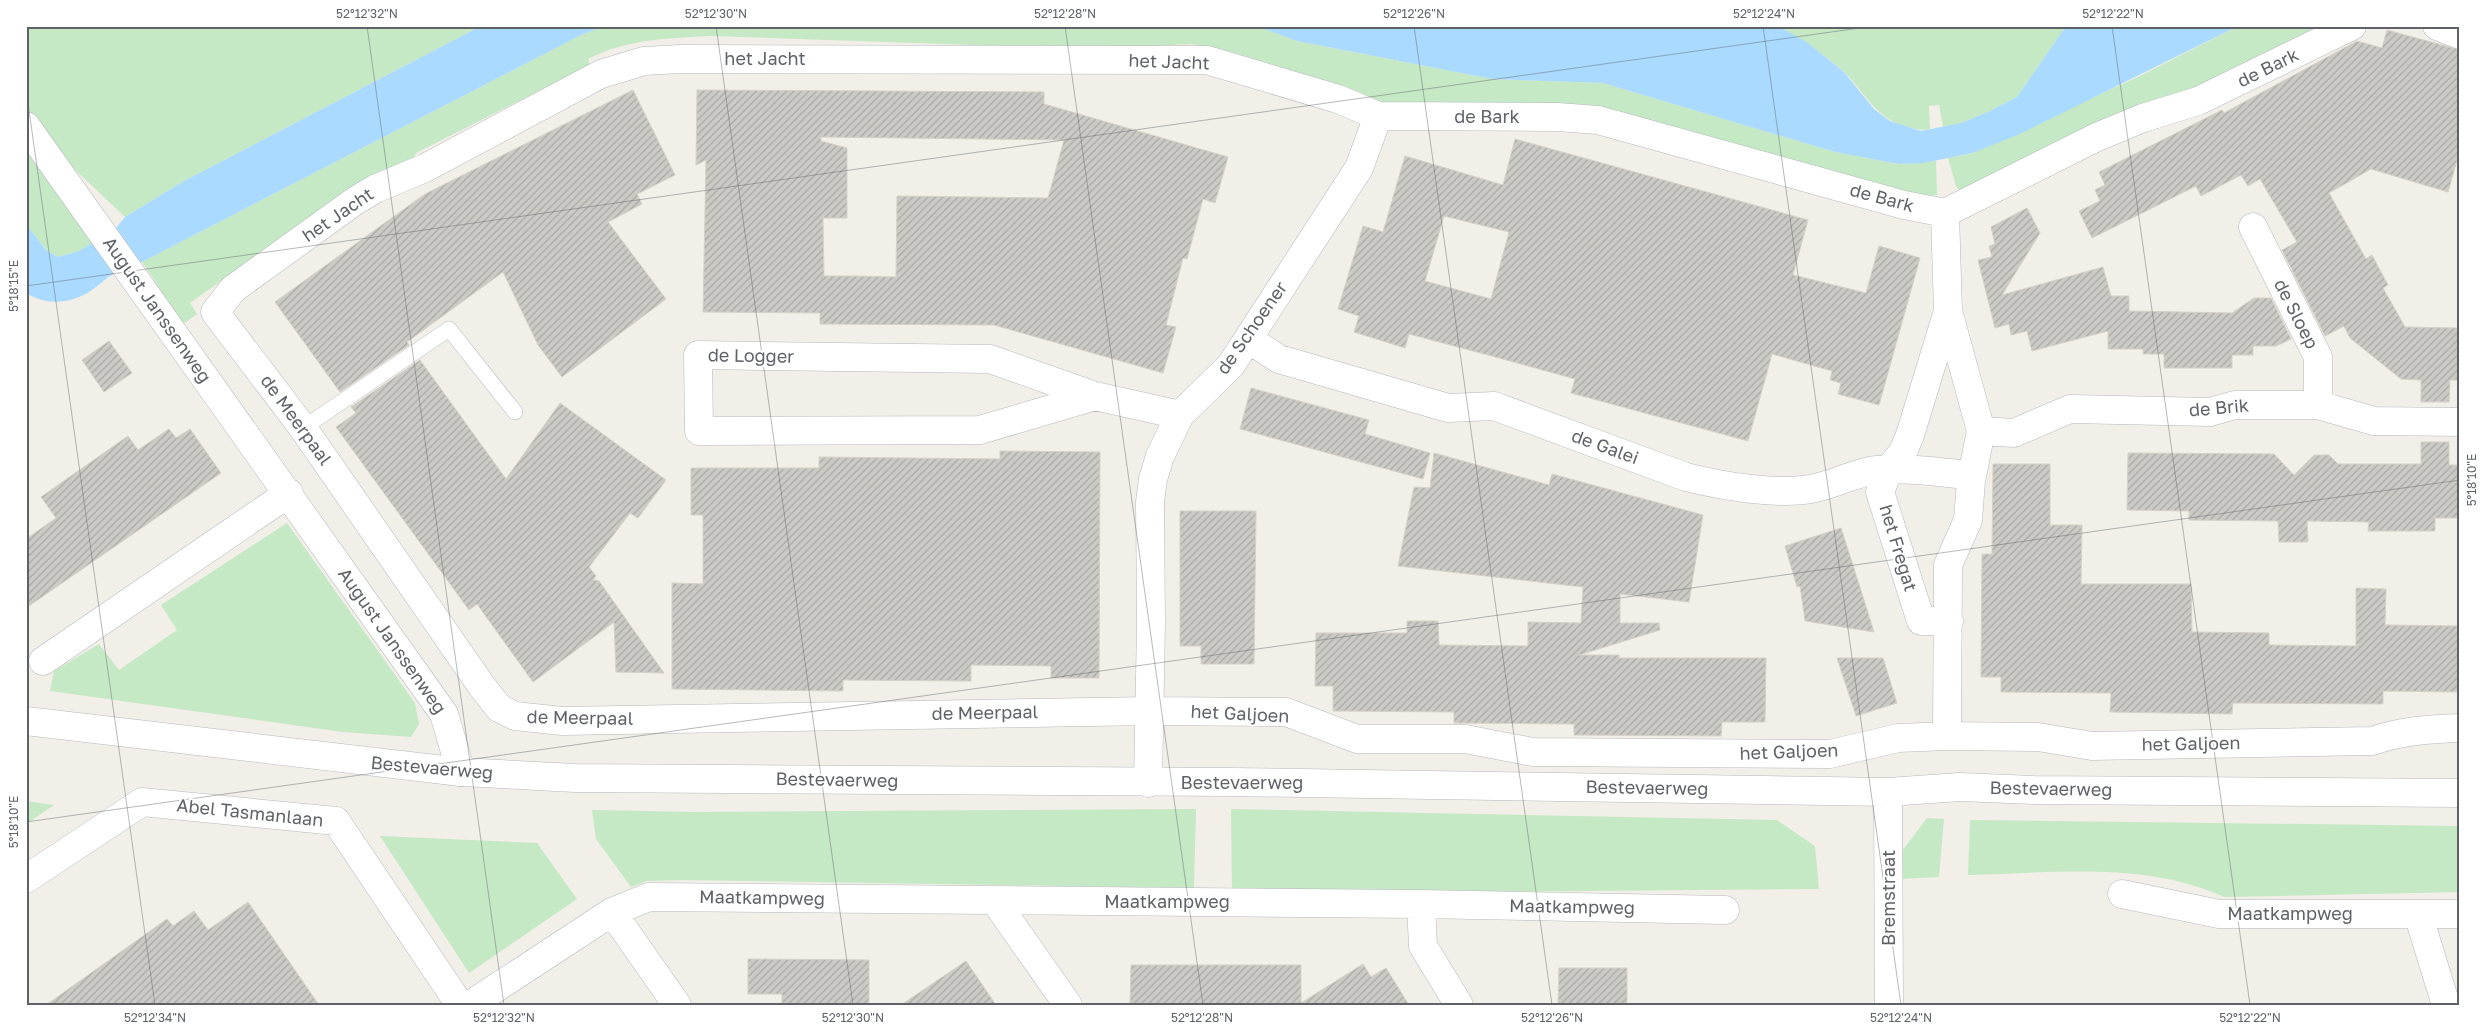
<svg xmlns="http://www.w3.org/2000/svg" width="2486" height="1031" font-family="'Golos Text',sans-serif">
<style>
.grass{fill:#c5e8c5}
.water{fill:#aadaff}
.building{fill:url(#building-hatch);stroke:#d6d1c6;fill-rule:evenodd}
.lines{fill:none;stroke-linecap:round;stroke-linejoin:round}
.service-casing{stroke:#b5b8bc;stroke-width:16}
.minor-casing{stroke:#b5b8bc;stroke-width:29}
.tertiary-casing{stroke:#b5b8bc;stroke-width:29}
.service{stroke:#fff;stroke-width:15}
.minor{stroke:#fff;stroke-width:28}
.tertiary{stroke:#fff;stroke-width:28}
.ticks{fill:none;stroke:#5f6368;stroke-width:1;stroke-opacity:0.45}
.labels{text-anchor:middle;stroke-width:4;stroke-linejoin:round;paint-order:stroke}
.street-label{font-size:18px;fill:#5f6368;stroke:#fff}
.neatline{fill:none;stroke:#5f6368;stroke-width:2}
.ticks-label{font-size:12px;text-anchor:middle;fill:#5f6368}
</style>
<defs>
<pattern id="building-hatch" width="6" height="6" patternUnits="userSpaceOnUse" patternTransform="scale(1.25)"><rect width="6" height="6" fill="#cccac5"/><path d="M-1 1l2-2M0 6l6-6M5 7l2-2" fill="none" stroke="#a9a8a4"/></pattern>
</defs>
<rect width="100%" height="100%" fill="#f1efe8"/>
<!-- grass -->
<path class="grass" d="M26 26H481L184 181 125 217 68 163 26 106Z
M604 26H1256L1297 41 1492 79 1603 83 1835 152 1899 164 1936 161 1937 195 1917 198 1585 108 1381 104 1357 91 1222 49 1191 44 1094 49 712 36C668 38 627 39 588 59L590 65 416 153 410 167 404 171 371 175 190 303 197 314 180 326C167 304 157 282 142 262L581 35Z
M1778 26H2066L2017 97 1988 112 1961 123 1943 127 1939 105 1929 106 1930 129C1920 131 1914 128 1904 126 1873 116 1864 90 1842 70 1822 53 1801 39 1778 26Z
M2238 26H2324L2219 80 2113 116 2075 132 1960 191 1956 186 1948 158 1972 153 2142 75Z
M26 151 92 243 79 251 58 257 46 250 26 224Z
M287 523 415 703 419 724 411 737 343 732 50 691 54 671 99 644 119 670 177 630 161 605Z
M26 801 54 805 26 824Z
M1196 809 1194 888 681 880 647 881 631 887 596 839 592 810 695 812Z
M1231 809 1777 820 1815 846 1819 889 1468 892 1232 889Z
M1927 818 1944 819 1939 877 1900 879 1902 851Z
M1970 820 2460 826V892L2224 897C2146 861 2052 873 1968 875Z
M380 836 537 843 577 899 469 973Z"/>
<!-- water -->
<path class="water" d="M481 26H604L581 35 142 262C133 266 123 269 113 274 106 278 99 285 92 290 72 304 46 306 26 293V224L46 250 58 257 79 251 92 243 116 228 125 217 184 181Z
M1256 26H1778L1808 43 1844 72 1874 109 1890 121 1921 131 1961 123 1988 112 2017 97 2066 26H2238L2020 134 1972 153 1924 163 1899 164 1835 152 1603 83 1492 79 1297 41Z"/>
<!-- building -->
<path class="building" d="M2387 30 2460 50V150L2448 192 2371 169 2329 193 2366 259 2372 255 2388 285 2383 288 2405 327 2458 328 2460 380H2450L2449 402H2421V380L2401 379 2350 338 2344 326 2325 336 2282 250 2297 242 2260 179 2248 186 2241 175 2201 196 2196 186 2092 238 2079 211 2100 201 2095 190 2105 185 2099 172 2222 110 2224 113 2357 41 2382 48Z
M633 90 675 175 637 194 642 204 608 222 666 299 562 377 538 345 503 272 407 342 409 345 340 392 275 302 425 194Z
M697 90 1044 92V104L1228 157 1215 203 1203 199 1187 259 1183 258 1166 325 1176 327 1163 373 994 325 820 324V313L703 312 706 160 696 165ZM821 137 1064 140 1048 198 897 196 896 277 854 276H824L823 218H847V148L821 141Z
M1515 139 1808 220 1793 275 1866 293 1879 246 1920 258 1879 405 1838 394 1841 383 1830 380 1832 371 1772 354 1748 441 1571 393 1575 379 1488 355 1409 334 1405 348 1354 332 1359 316 1338 309 1363 226 1383 232 1405 156 1503 185ZM1444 216 1509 232 1491 299 1425 281Z
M2027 208 2040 233 2002 295 2103 267 2111 296H2129V311L2232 313 2254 298H2271L2291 339 2276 346H2253V355H2232V368H2164V354H2143V349H2108V331L2032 351 2027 331 2011 335 2009 324 1995 328 1978 260 1992 257 1989 246 1995 244 1991 227Z
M109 341 132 373 104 392 82 360Z
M420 360 506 479 560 403 666 480 638 518 630 513 589 567 596 576 593 580 599 581 664 673 616 672 614 622 533 682 477 604 469 610 336 427 356 413 351 407Z
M1251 388 1369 420 1365 434 1430 453 1423 479 1240 429Z
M169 429 176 438 190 429 221 473 26 608V539L56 518 41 497 128 436 138 450Z
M2421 442H2449V465H2460V518H2435V531H2368L2369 522 2307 521 2308 542H2279L2278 521 2189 520V511L2127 510 2128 453 2274 454 2294 475 2314 455H2329L2338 464H2421Z
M1000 451 1100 452 1099 678H1051V666L971 665V681L843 680V691L672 689V583L703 584V515H691V468H819V457L1000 459Z
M1434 453 1549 485 1552 474 1703 515 1689 602 1620 594V623H1659L1660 630 1579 655H1619V658H1766L1765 722H1722L1721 736 1574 735V724L1454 723V712L1333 711V686H1315L1316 633H1407V621H1438L1439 645 1528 646V622L1581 623 1583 587 1398 566 1414 487 1430 488Z
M1993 464H2050V525H2082L2081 584H2191L2192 632 2269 633V645L2356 646V588L2386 589 2385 625 2460 626V692L2383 691V704L2233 703 2232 714 2110 712 2111 693 2001 692V677H1981L1982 554H1992Z
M1180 511H1256L1254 664H1201V646H1180Z
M1841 528 1858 581 1874 632 1805 621 1800 586 1797 587 1785 546Z
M1837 658H1883L1897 703 1856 716Z
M248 902 319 1005H46L167 919 173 926 194 911 208 930Z
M748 959 869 960V1005H782V994H748Z
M966 961 996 1005H901Z
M1363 964 1371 977 1386 968 1409 1005H1130L1131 965H1301V1003Z
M1559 968H1627V1005H1558Z"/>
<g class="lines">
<defs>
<path id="service" d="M303 428 449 329 515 412"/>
<path id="minor" d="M2352 26 2198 101 2143 118 2097 137 1945 213 1904 205 1598 120 1557 117 1378 116 1338 99 1207 60 680 59 644 61 601 74 425 168 375 189 355 201 233 289 215 312 303 428 481 685 499 708 515 716 562 721 1150 711 1286 712 1357 739H1465L1533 752 1830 754 1898 738 1947 736 2038 737 2092 746 2372 741C2401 731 2429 729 2460 728
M2437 26 2460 35
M26 126 444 714 461 772
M1945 213 1948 311 1981 431 1971 481 1968 520 1948 565 1947 736
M2253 227 2318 357V405
M1948 311 1910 435 1903 452 1889 469 1880 492 1921 621H1949
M1248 339 1279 359 1448 408 1494 406 1686 477C1722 486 1779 496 1815 488 1836 484 1856 472 1877 470 1908 467 1941 473 1972 475
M1095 396 990 359 698 355 699 431 980 430 1095 396 1180 415
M1981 431 2014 433 2070 409 2210 412 2235 405H2318L2374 421 2460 422
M43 661 289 493
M1148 783 1151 624 1150 502 1153 479 1160 456 1180 415 1231 365 1359 168 1378 116
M26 879 142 802 336 821 460 1005
M2122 894 2219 914H2460
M995 901 1068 1005
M1421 904 1423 946 1459 1005
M612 912 677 1005
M2418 914 2446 1005
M470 1005 612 912 649 897 1421 904 1725 910"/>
<path id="tertiary" d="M26 721 461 772 575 778 1231 782 1888 792 1960 787 2034 790 2460 793
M1888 792 1889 1005"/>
</defs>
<!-- service casing -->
<use href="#service" class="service-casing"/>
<!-- minor casing -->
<use href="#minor" class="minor-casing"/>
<!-- tertiary casing -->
<use href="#tertiary" class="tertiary-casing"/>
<!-- service -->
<use href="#service" class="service"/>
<!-- minor -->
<use href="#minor" class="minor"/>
<!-- tertiary -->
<use href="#tertiary" class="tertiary"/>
</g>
<!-- ticks -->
<path class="ticks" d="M367 26 504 1005M716 26 853 1005M1065 26 1203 1005M1414 26 1552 1005M1763 26 1901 1005M2112 26 2250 1005M26 89 155 1005M26 286 1874 26M26 822 2460 480"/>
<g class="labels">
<!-- street labels -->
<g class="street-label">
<text x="765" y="65">het Jacht</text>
<text transform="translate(1169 62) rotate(2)" y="6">het Jacht</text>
<text transform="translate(2268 68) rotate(-26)" y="6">de Bark</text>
<text x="1487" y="123">de Bark</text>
<text transform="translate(1882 198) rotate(15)" y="6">de Bark</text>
<text transform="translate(338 215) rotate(-34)" y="6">het Jacht</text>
<text transform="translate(157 310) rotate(55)" y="6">August Janssenweg</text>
<text transform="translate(2296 314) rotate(63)" y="6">de Sloep</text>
<text transform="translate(1252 328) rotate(-55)" y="6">de Schoener</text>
<text transform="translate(751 356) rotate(1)" y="6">de Logger</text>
<text transform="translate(2219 408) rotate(-5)" y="6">de Brik</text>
<text transform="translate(296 420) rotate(54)" y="6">de Meerpaal</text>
<text transform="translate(1605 447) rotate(20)" y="6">de Galei</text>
<text transform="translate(1898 548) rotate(73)" y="6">het Fregat</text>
<text transform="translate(392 641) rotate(55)" y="6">August Janssenweg</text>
<text transform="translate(985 713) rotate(-1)" y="6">de Meerpaal</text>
<text transform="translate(1240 714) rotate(3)" y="6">het Galjoen</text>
<text transform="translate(580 718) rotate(1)" y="6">de Meerpaal</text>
<text transform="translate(2191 744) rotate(-1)" y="6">het Galjoen</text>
<text transform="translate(1789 752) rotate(-2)" y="6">het Galjoen</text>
<text transform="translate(432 768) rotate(5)" y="6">Bestevaerweg</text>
<text transform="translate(837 780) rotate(1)" y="6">Bestevaerweg</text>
<text x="1242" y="789">Bestevaerweg</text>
<text transform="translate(1647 788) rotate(1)" y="6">Bestevaerweg</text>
<text transform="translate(2051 789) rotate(1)" y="6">Bestevaerweg</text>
<text transform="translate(250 813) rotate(6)" y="6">Abel Tasmanlaan</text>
<text transform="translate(762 898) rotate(1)" y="6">Maatkampweg</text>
<text transform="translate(1889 898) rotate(-90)" y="6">Bremstraat</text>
<text x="1167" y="908">Maatkampweg</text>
<text transform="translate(1572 907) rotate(1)" y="6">Maatkampweg</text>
<text x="2290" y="920">Maatkampweg</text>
</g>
</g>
<!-- border -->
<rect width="2486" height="1031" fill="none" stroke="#ffffff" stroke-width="55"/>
<rect x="28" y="28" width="2430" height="976" class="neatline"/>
<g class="ticks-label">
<text x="367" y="18">52°12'32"N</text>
<text x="716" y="18">52°12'30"N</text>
<text x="1065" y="18">52°12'28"N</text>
<text x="1414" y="18">52°12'26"N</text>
<text x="1764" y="18">52°12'24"N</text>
<text x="2113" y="18">52°12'22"N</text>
<text transform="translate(14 286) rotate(-90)" y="4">5°18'15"E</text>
<text transform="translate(2472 480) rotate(-90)" y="4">5°18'10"E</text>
<text transform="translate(14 822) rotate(-90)" y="4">5°18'10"E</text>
<text x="155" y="1022">52°12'34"N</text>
<text x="504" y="1022">52°12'32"N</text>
<text x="853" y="1022">52°12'30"N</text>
<text x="1202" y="1022">52°12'28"N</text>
<text x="1552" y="1022">52°12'26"N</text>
<text x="1901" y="1022">52°12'24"N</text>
<text x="2250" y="1022">52°12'22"N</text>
</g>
</svg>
